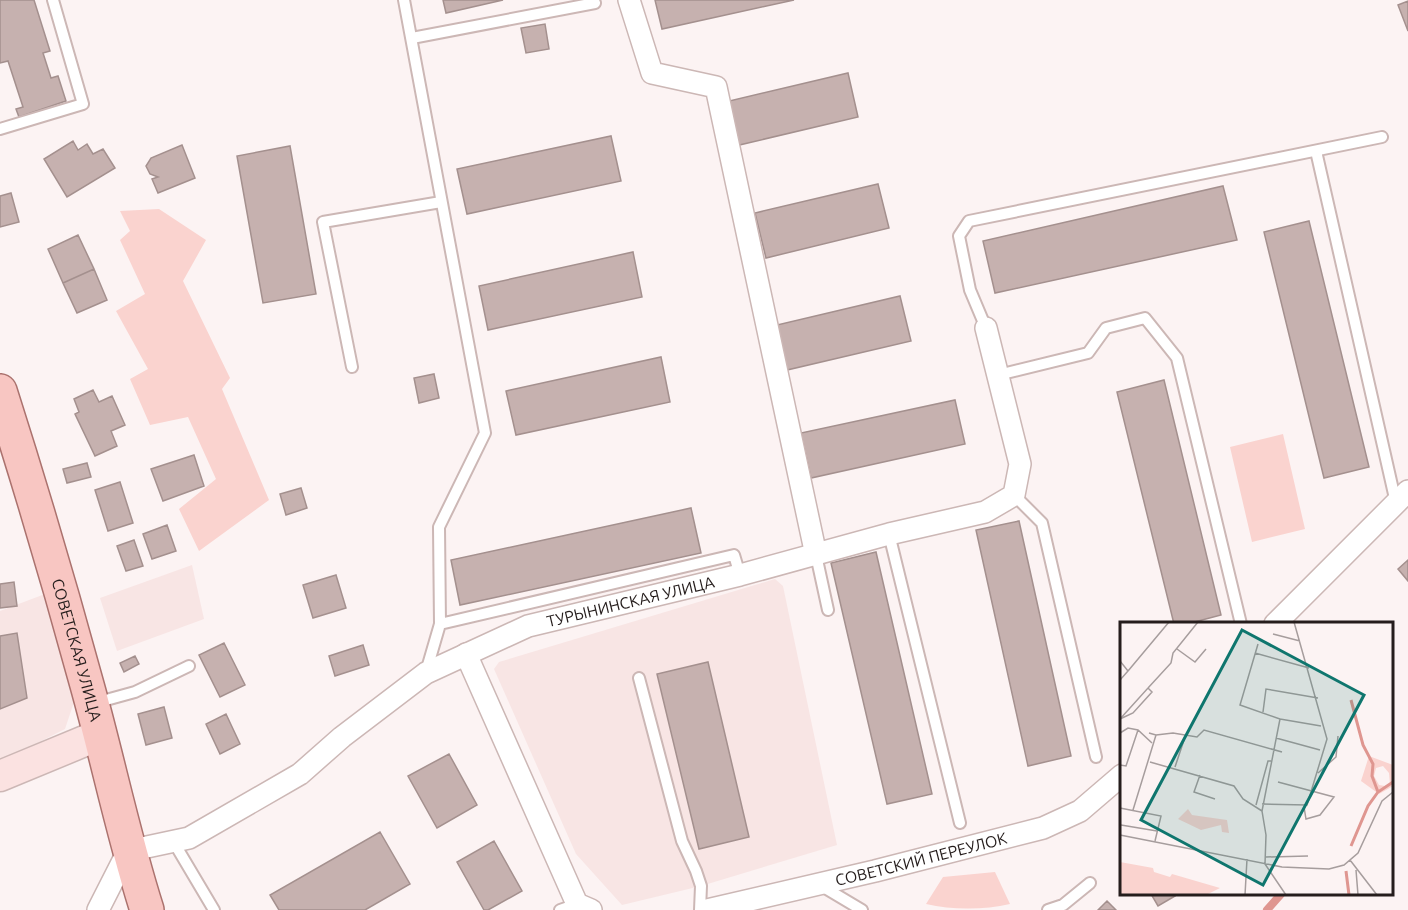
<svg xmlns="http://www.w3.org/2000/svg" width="1408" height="910" font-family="Ubuntu,sans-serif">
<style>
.built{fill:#f8e5e4}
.green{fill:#fad3cf}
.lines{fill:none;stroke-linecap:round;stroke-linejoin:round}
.stream{stroke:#df9690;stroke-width:8}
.building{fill:#c6b1af;stroke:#a4908e;stroke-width:1.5}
.lane-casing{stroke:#ccb7b5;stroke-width:14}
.street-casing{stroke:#ccb7b5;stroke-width:24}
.secondary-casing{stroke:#ccb7b5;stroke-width:33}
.primary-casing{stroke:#ab726e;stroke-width:36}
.lane{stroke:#fff;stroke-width:10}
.street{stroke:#fff;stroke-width:21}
.secondary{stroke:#fbe2e1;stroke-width:30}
.primary{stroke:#f8c6c2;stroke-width:33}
.labels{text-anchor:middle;stroke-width:5;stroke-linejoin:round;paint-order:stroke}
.street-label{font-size:16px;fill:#251d1c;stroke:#fff}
.inset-river{fill:none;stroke:#df9690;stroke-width:3}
.inset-road{fill:none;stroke:#a69d9d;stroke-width:1.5}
.view{fill:#0f766e;fill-opacity:0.15;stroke:#0f766e;stroke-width:3}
.inset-edge{fill:none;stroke:#251d1c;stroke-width:3}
</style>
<rect width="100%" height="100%" fill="#fcf3f3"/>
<!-- built -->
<path class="built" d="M192 565 204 619 117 651 100 598Z
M775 579 783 586 837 845 701 886 622 905 576 854 494 669 499 662Z
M45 594 75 699 65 729 0 762V611Z"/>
<!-- green -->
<path class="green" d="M159 209 206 240 183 281 230 378 222 389 269 500 199 551 179 509 216 479 188 417 150 425 130 379 148 369 116 311 145 294 120 240 130 231 120 211Z
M1283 434 1305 529 1252 542 1230 447Z
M995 872 1010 904C984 910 952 910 926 904L943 877Z"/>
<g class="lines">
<!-- stream -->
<path class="stream" d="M1267 910 1281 894"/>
</g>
<!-- building -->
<path class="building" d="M0 0H34L50 51 43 53 51 78 58 76 66 101 19 117 16 109 23 107 8 61 0 63Z
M443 0H503L446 13Z
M655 0H794L662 29Z
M1408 1V31L1398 5Z
M545 24 549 49 526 53 521 28Z
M848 73 858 117 735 146 725 102Z
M611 136 621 181 467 214 457 169Z
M73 141 78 150 87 144 93 154 103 149 115 168 67 197 44 159Z
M182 145 195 178 158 193 152 179 158 177 150 174 146 166 151 158Z
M290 146 316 294 263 303 237 156Z
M878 184 889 228 766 258 755 213Z
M1223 186 1237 240 995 293 983 241Z
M11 193 19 222 0 227V196Z
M1309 221 1369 467 1324 478 1264 232Z
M78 235 94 269 63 283 48 249Z
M633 252 642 297 488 330 479 286Z
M94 269 107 300 77 313 63 283Z
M900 296 911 341 787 370 777 325Z
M661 357 670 402 516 435 506 391Z
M434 374 439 398 419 403 414 378Z
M1164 380 1221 615 1187 624H1174L1117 392Z
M93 390 99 402 112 396 125 425 111 431 117 446 95 456 75 414 79 412 74 399Z
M955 400 965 444 811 478 801 433Z
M194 455 204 486 163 501 151 469Z
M87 463 91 477 67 483 63 469Z
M120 482 133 523 108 531 95 490Z
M301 488 307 508 286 515 280 494Z
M691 508 701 553 460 605 451 560Z
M1019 521 1071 756 1028 766 976 530Z
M167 525 176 551 152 559 143 534Z
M134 540 143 566 126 571 117 546Z
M876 552 932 794 887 804 831 563Z
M1408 560V581L1398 569Z
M336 575 346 608 313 618 303 585Z
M14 582 17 606 0 608V584Z
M17 633 27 698 0 709V636Z
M224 643 245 685 220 697 199 655Z
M363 645 369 665 335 676 329 656Z
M135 656 139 664 124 672 120 663Z
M708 662 749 837 699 849 657 674Z
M164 707 172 738 146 745 138 714Z
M226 714 240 744 220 754 206 724Z
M449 754 477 805 437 828 408 776Z
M380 832 410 884 365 910H279L270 895Z
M494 841 522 891 488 910H484L457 862Z
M1151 894H1173L1175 896 1158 906Z
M1107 901 1116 910H1098Z"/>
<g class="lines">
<defs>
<path id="lane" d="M404 0 485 433 439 527 440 624 426 672
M412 38 595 3
M0 129 83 104 53 0
M1316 151 1396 503
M986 328 970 290 959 236 969 221 1382 137
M352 367 323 222 441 202
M998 375 1088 353 1106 328 1145 318 1177 358 1241 624
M1014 495 1042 523 1096 757
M889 534 960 823
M816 555 828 610
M440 624 734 555 740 575
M639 678 682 841 696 871 701 886 700 910
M95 703 135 692 189 666
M173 841 214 910
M820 885 862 910
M560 910 577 904
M1048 910 1063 905 1090 883"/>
<g id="street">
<path d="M629 0 652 73 716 87 816 555"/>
<path d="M1275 624 1408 491"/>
<path d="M466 654 577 904 591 910"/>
<path id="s1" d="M98 910 128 851 189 838 300 774 342 737 426 673 528 626 740 575 889 534 985 512 1014 495 1020 464 986 328"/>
<path id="s2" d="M707 910 875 871 1043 828 1080 811 1122 775"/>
</g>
<path id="secondary" d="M0 776 99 735"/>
<g id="primary">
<path id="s3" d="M0 391C31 488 60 586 87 685 108 760 123 835 147 910"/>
</g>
</defs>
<!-- lane casing -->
<use href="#lane" class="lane-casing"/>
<!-- street casing -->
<use href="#street" class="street-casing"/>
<!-- secondary casing -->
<use href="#secondary" class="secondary-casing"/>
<!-- primary casing -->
<use href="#primary" class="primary-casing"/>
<!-- lane -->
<use href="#lane" class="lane"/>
<!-- street -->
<use href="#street" class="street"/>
<!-- secondary -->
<use href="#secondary" class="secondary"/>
<!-- primary -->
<use href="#primary" class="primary"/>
</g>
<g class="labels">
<!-- street labels -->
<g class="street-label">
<text dy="6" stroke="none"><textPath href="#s1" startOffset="636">ТУРЫНИНСКАЯ УЛИЦА</textPath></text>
<text dy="6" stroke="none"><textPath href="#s3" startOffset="270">СОВЕТСКАЯ УЛИЦА</textPath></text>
<text dy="6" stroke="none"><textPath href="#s2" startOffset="220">СОВЕТСКИЙ ПЕРЕУЛОК</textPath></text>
</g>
</g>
<!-- overview -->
<g transform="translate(1120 622)">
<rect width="273" height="273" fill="#fcf3f3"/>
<path d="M249 134 273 143V164L259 172 241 159ZM263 144 269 151 270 162 265 164 259 163 254 154 256 146ZM68 187 72 193 107 198 109 211 102 210 101 203 81 208 58 197ZM0 240 33 246 34 250 50 255 52 252 100 266 86 273H0Z" fill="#fad3cf" fill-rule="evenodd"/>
<path class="inset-river" d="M231 78 243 123 253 142 252 154 258 170M231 224 248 184 258 170 273 160M226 249 229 273"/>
<path class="inset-road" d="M153 12 180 19M138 22 120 83 160 97 142 189 146 213 145 242 166 273M57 27 75 40 86 27M135 31 189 46M0 39 8 49 0 58M8 49 49 0M28 66 51 41 53 31 78 0M143 90 146 67 198 76M0 97 28 66 32 70 13 91 0 97M160 97 201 104M0 111 8 106 18 108 32 121M36 113 53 111 77 115 84 108 162 130M156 116 200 128M30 140 114 164 123 177 142 189M0 143 6 144 18 108M55 145 64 118M198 151 216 135 218 114M80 153 74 170 95 177M158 160 214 175 200 193 186 197 184 185M142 182 187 183 207 117 174 0M136 183 148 139H151M0 186 41 194 35 219M13 188 36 113 29 111M1 203 37 209M0 213 162 245 209 247 224 243 238 231 262 179 273 170M146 235 188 234M230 238 257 273M236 248 238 273M125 273 127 237"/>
<path class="view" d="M122 8 244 73 143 263 21 198Z"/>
<rect width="273" height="273" class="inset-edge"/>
</g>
</svg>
